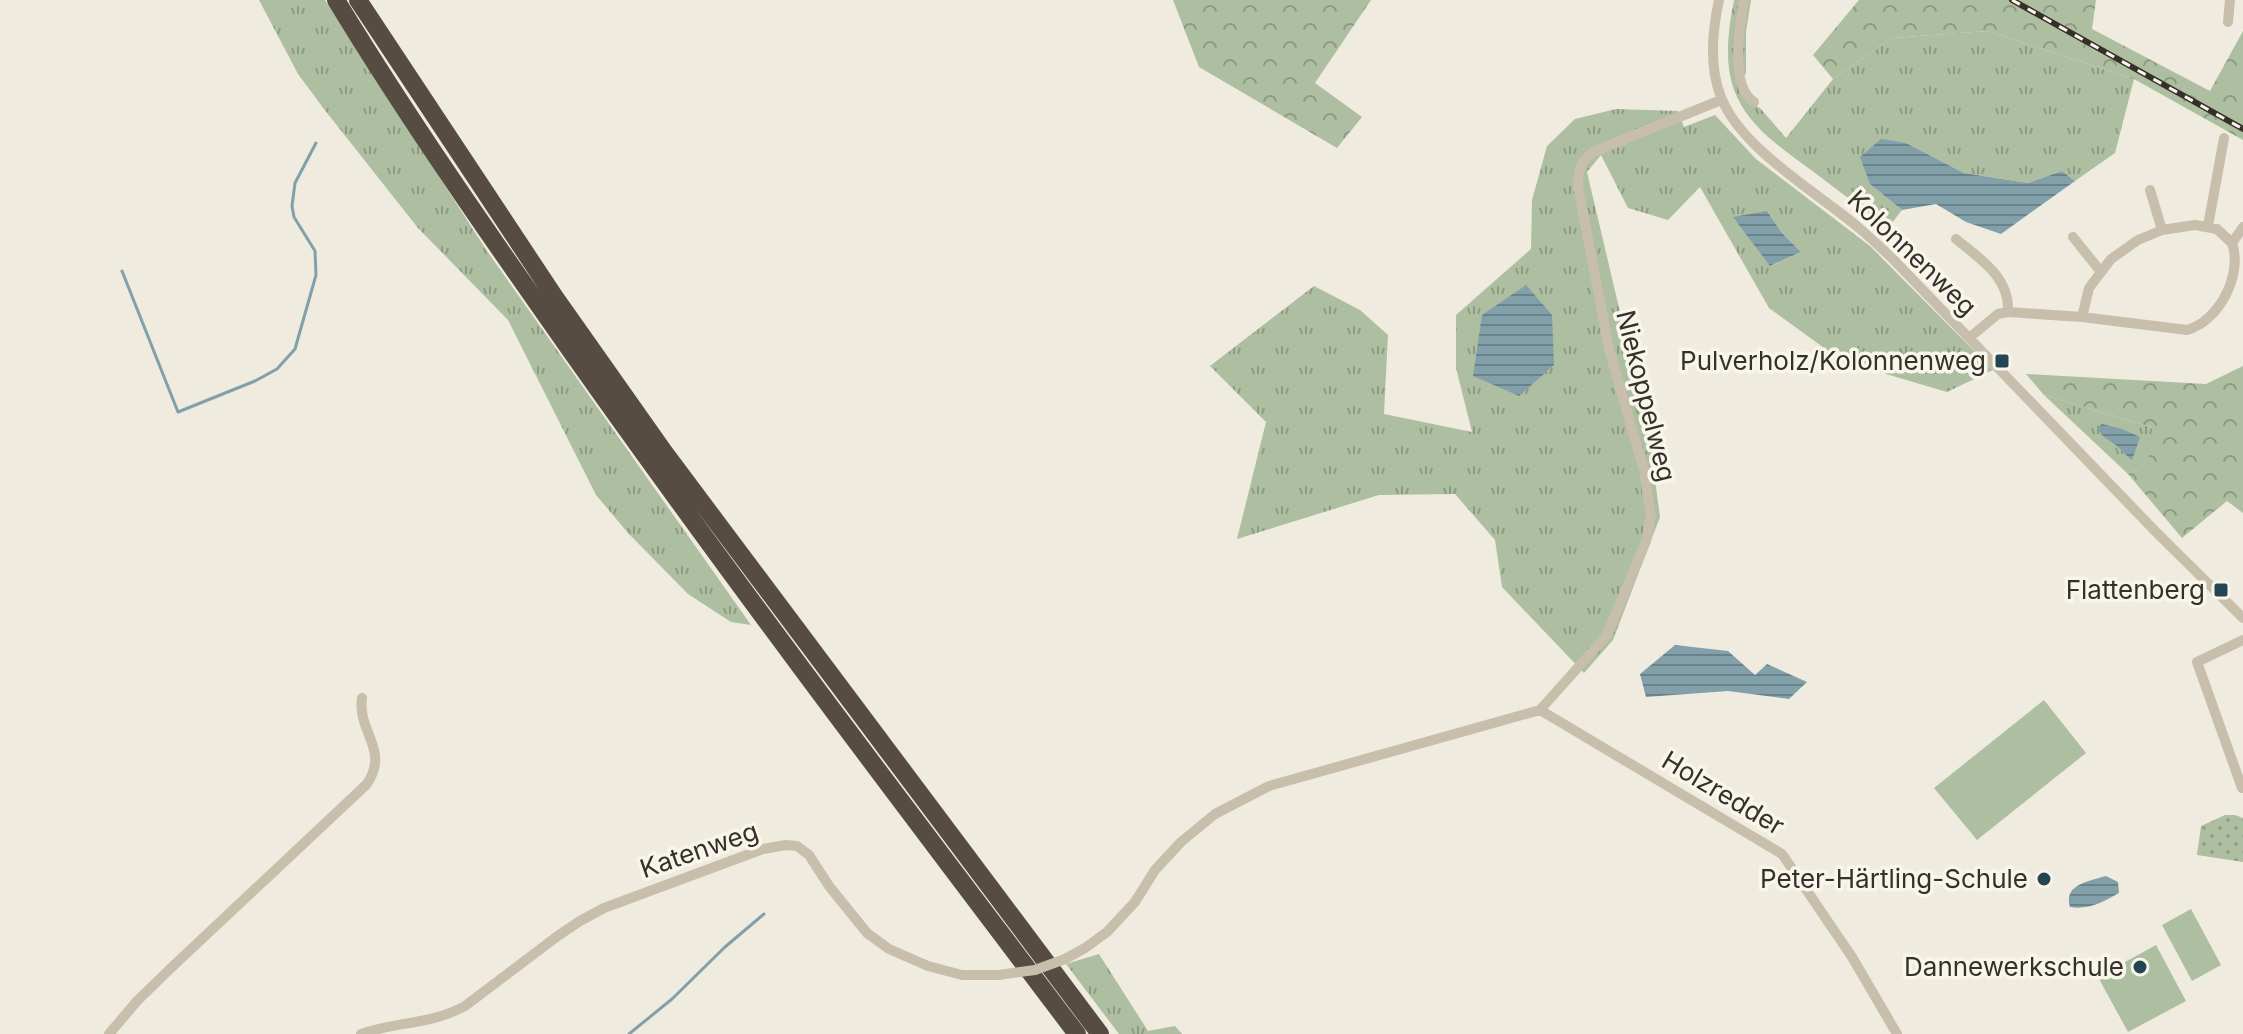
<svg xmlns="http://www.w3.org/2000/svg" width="2243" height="1034" font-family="Inter,sans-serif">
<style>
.grass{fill:url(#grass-tufts);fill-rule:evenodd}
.forest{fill:url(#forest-crowns)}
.park{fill:#aebea0}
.garden{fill:url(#garden-dots)}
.water{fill:url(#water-rules)}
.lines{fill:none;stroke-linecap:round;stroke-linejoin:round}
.stream{stroke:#81a0aa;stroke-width:3}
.minor{stroke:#c7beac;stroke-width:10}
.motorway{stroke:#564c42;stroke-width:18}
.rail-casing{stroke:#36302a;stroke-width:6}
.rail{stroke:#f8f5eb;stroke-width:3;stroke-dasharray:9;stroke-linecap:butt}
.minor-bridge{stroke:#c7beac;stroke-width:10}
.poi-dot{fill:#244653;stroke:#f8f5eb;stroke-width:3}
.labels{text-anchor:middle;stroke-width:7;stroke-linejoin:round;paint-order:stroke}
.street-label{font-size:26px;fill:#36302a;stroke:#f8f5eb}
.poi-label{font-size:26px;fill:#36302a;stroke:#f8f5eb;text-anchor:end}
</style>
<defs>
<pattern id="grass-tufts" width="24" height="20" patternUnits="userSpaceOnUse" patternTransform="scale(2)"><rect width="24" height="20" fill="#aebea0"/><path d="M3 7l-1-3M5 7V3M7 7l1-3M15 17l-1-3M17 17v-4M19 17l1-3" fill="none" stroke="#8e9b83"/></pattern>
<pattern id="forest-crowns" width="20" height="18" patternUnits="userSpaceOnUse" patternTransform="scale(2)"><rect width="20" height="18" fill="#aebea0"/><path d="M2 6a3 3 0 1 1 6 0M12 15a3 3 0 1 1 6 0" fill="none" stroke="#8e9b83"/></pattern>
<pattern id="garden-dots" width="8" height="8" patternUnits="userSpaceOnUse" patternTransform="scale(2)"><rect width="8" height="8" fill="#aebea0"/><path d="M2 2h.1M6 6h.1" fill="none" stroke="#8e9b83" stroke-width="1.8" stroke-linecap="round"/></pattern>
<pattern id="water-rules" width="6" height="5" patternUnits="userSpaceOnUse" patternTransform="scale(2)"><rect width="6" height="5" fill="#81a0aa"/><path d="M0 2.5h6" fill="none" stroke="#6a838b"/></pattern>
</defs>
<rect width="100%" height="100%" fill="#f0ebdf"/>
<!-- grass -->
<path class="grass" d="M259 0H325L487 251 751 625 731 622 688 594 628 533 596 495 508 320 418 228 324 109 298 74Z
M1734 0H1751L1746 32V74L1738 76 1748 102 1760 108 1786 138 1833 79 1892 38 1987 31 2134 79 2115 153 2075 181 2062 171 2028 183 1964 173 1906 143 1870 184 1902 210 1888 228C1864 210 1839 191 1815 173 1787 152 1752 130 1737 97 1723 67 1728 31 1734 0Z
M1616 109 1678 111 1684 127 1715 115 1756 159 1870 246 1993 370 1947 392 1842 361 1769 308 1700 187 1668 220 1628 208 1601 155 1587 172 1649 435 1660 517 1613 640 1584 673 1502 587 1495 540 1455 494 1379 495 1237 539 1266 422 1210 366 1314 286 1360 310 1388 335 1384 414 1472 432 1456 368V315L1531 249 1532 200 1547 146 1575 119ZM1767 211 1782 233 1801 252 1771 266 1755 244Z
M2044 395 2151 427 2159 442 2141 468 2128 474Z
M1099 954 1148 1031 1175 1026 1182 1034H1119L1066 964Z"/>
<!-- forest -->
<path class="forest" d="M1173 0H1371L1315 83 1362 117 1337 148 1199 67Z
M1859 0H2096L2092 29 2210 91 2243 31V140L2134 79 1987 31 1892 38 1833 79 1813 55Z
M2243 366V513L2227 501 2182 538 2128 474 2141 468 2158 442 2151 427 2044 395 2026 374 2206 384Z"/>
<!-- park -->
<path class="park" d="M2044 700 2086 753 1977 840 1934 788Z
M2191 909 2221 965 2192 981 2162 925Z
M2156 945 2186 1001 2128 1032 2098 977Z"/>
<!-- garden -->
<path class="garden" d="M2225 815H2235L2243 818V862L2197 855 2201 826Z"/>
<!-- water -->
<path class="water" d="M1881 139 1906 143 1964 173 2028 183 2062 171 2075 181 2001 234 1966 222 1936 204 1902 210 1870 184 1860 157Z
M1767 211 1782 233 1801 252 1770 266 1733 217Z
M1526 285 1552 315 1554 365 1519 396 1473 376 1482 315Z
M2102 424 2122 429 2140 437 2132 460C2126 456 2123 451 2117 446 2109 440 2102 437 2097 428Z
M1675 645 1728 651 1755 675 1767 664 1807 682 1789 699 1728 691 1646 697 1640 674Z
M2106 876 2118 882 2119 893C2103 902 2089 910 2070 907 2063 884 2090 881 2106 876Z"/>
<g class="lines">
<!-- stream -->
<path class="stream" d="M122 271 178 412 255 381 277 369 295 349 316 275 315 251 294 217 292 206 295 183 316 143
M629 1034 672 999 725 947 764 914"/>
<!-- minor -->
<path class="minor" d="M1719 0C1712 32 1709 67 1721 97 1741 149 1817 192 1859 228 1870 237 1880 247 1891 257L2156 532 2243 618
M1744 0C1740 25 1729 86 1754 102
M2228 22 2230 0
M2150 190 2162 230
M2208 226 2224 138
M2073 237 2101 272
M1956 239C1980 259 2010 277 2008 312
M2082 317 2089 288 2111 259 2138 240 2162 230 2195 225 2217 229 2232 243
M1969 338 1998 314 2008 312 2082 317 2187 330C2219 321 2243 275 2232 243L2243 227
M1540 710 1782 854 1852 957 1897 1034
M2242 788 2197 662 2243 640
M1065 959 1085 948 1107 932 1135 902 1155 870 1181 842 1215 814 1269 786 1540 710 1607 635 1646 541 1651 516 1644 471 1609 349 1578 186C1578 170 1580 162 1593 152L1721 100
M109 1034 137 1001 171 968 367 784C390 749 357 732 362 698
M361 1034C395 1022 433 1024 465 1006L559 935 580 921 604 908 763 849 786 845 797 846 809 855 829 886 867 933 889 949 928 966 962 975H998"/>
<!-- motorway -->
<path class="motorway" d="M336 0C409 120 490 236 571 351 734 582 906 808 1077 1034
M358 0 554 296 664 452 1100 1034"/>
<defs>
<path id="rail" d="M2012 0 2243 129"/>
</defs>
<!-- rail casing -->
<use href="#rail" class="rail-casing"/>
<!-- rail -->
<use href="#rail" class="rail"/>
<!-- minor-bridge -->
<path class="minor-bridge" d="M998 975 1035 970 1065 959"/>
</g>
<!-- markers -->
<g class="poi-dot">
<rect x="1994" y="353" width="16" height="16" rx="4"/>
<rect x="2213" y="582" width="16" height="16" rx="4"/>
<circle cx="2044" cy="879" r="8"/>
<circle cx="2140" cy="967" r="8"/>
</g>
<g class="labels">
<!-- street labels -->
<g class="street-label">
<text transform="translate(1912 253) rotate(44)" y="9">Kolonnenweg</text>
<text transform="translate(1646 396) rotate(76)" y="9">Niekoppelweg</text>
<text transform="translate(1723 793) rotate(31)" y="9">Holzredder</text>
<text transform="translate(699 850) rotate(-19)" y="9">Katenweg</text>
</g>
<!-- poi labels -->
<g class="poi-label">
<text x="1986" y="370">Pulverholz/Kolonnenweg</text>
<text x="2205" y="599">Flattenberg</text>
<text x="2028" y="888">Peter-Härtling-Schule</text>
<text x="2124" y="976">Dannewerkschule</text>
</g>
</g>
</svg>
